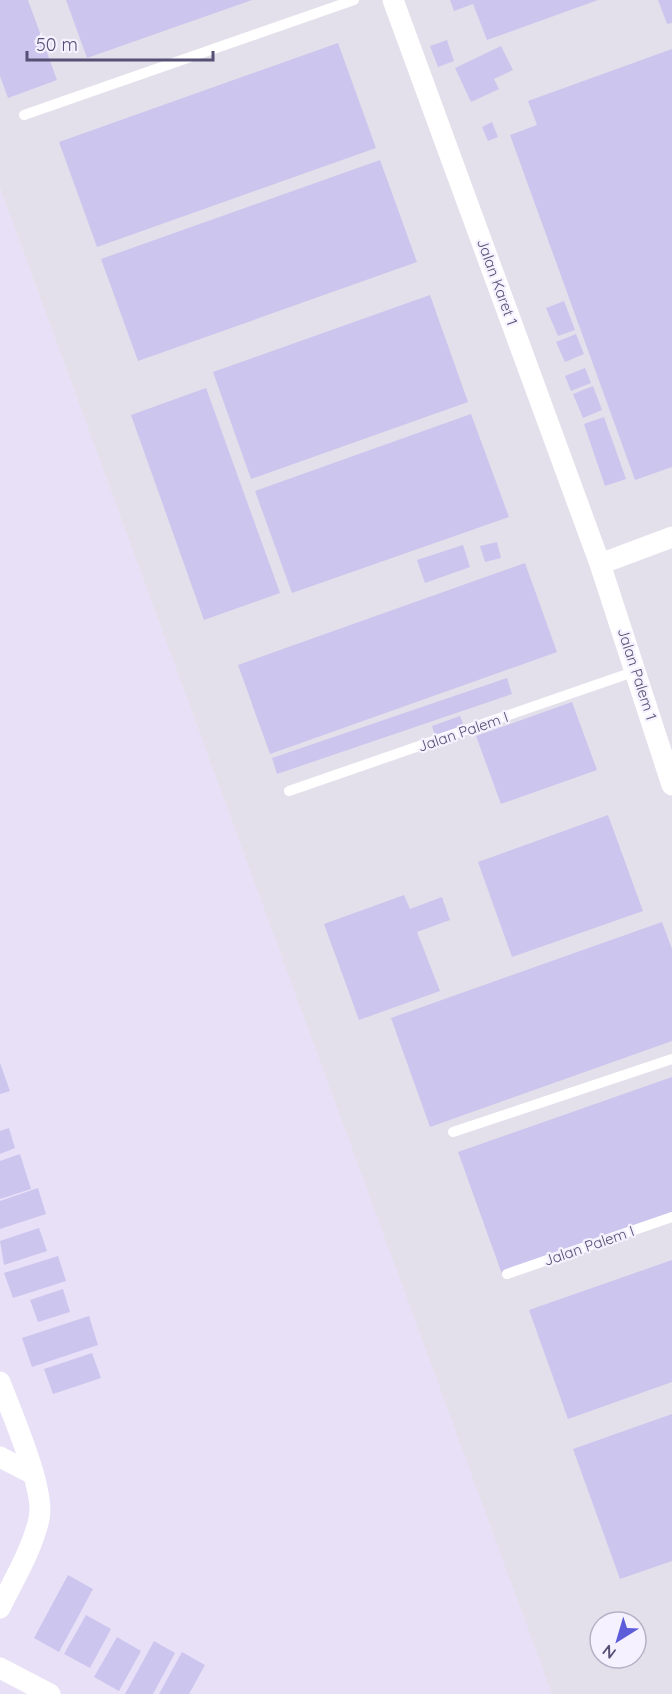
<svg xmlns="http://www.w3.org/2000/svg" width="672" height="1694" font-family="Quicksand,sans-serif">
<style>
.residential{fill:#e8e0f7}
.industrial{fill:#e3e0eb;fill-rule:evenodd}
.building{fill:#ccc5ee}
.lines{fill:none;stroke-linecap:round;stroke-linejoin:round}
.service{stroke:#fff;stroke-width:10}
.minor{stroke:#fff;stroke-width:21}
.labels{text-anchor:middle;stroke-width:4.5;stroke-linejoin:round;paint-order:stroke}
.street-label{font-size:15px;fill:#555074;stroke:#f6f1fe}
</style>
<rect width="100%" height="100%" fill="#f1ebfb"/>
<!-- residential -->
<path class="residential" d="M0 188 542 1665 552 1694H0Z"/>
<!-- industrial -->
<path class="industrial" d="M0 0H672V1694H552L0 188ZM600 1622H636V1658H600Z"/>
<!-- building -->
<path class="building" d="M0 0H28L57 80 8 98 0 76Z
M66 0H252L87 58Z
M450 0H598L487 40 473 4 454 11Z
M658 0H672V23L667 24Z
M447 40 454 61 438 67 430 46Z
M338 43 376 148 97 247 59 142Z
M501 46 513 70 494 79 499 89 471 102 455 68Z
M672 49V467L635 480 510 135 537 125 528 101Z
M492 122 498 137 488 141 482 127Z
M380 160 417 262 138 361 101 259Z
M430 295 468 402 251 479 213 372Z
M564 301 575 330 558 336 546 308Z
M576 334 584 354 565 362 556 342Z
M585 368 591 383 571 391 565 376Z
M593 386 602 410 583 418 573 394Z
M206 388 280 593 204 620 131 415Z
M471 414 509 517 292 593 255 491Z
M604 417 626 479 605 486 584 424Z
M497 542 501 558 485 562 480 546Z
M463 545 470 567 425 583 417 560Z
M525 563 557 652 270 754 238 665Z
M507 678 512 694 277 774 272 758Z
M572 702 597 770 501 804 476 736Z
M460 716 464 726 435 736 432 726Z
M608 815 643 911 512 957 478 862Z
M404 895 410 909 442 897 450 920 417 932 440 991 359 1020 324 924Z
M662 922 672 949V1041L430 1127 391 1018Z
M0 1063 10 1091 0 1094Z
M672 1077V1213L502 1274 458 1152Z
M9 1128 15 1148 0 1154V1131Z
M20 1154 31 1189 0 1199V1161Z
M38 1188 46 1214 0 1229V1201Z
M39 1228 47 1251 4 1265 0 1241Z
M58 1256 66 1281 13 1298 4 1273Z
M672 1260V1382L568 1419 529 1310Z
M63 1289 70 1312 38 1322 30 1300Z
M89 1316 98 1345 32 1367 22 1338Z
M92 1353 101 1378 53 1394 44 1369Z
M672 1414V1561L620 1579 573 1449Z
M68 1575 93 1589 59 1652 34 1638Z
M86 1615 111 1629 90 1668 64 1654Z
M117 1637 141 1651 119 1691 94 1677Z
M154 1641 175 1653 153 1694H125Z
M182 1652 205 1665 189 1694H159Z"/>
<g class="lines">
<!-- service -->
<path class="service" d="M24 115 354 0
M289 791 636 671
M453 1132 672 1059
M507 1274 672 1217"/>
<!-- minor -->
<path class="minor" d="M393 0 600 564 672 785
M600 564 672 537
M0 1382C11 1412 46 1490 39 1519 32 1550 14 1579 0 1608
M0 1457 33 1474
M0 1668 50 1694"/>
</g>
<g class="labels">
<!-- street labels -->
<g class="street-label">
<text transform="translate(497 282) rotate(70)" y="5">Jalan Karet 1</text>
<text transform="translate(637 674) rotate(72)" y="5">Jalan Palem 1</text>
<text transform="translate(463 732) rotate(-19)" y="5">Jalan Palem I</text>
<text transform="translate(589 1246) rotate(-19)" y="5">Jalan Palem I</text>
</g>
</g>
<!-- north arrow -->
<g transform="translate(618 1640) rotate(217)"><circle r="28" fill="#f6f1fe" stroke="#b6b1c7" stroke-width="1.5"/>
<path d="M0-4.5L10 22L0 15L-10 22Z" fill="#5d5cd9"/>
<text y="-9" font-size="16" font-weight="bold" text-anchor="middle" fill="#555074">N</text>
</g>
<!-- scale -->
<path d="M27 51v9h186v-9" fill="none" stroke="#555074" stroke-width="3"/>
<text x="36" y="51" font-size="18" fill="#555074" stroke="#f6f1fe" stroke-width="4.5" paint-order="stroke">50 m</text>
</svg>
